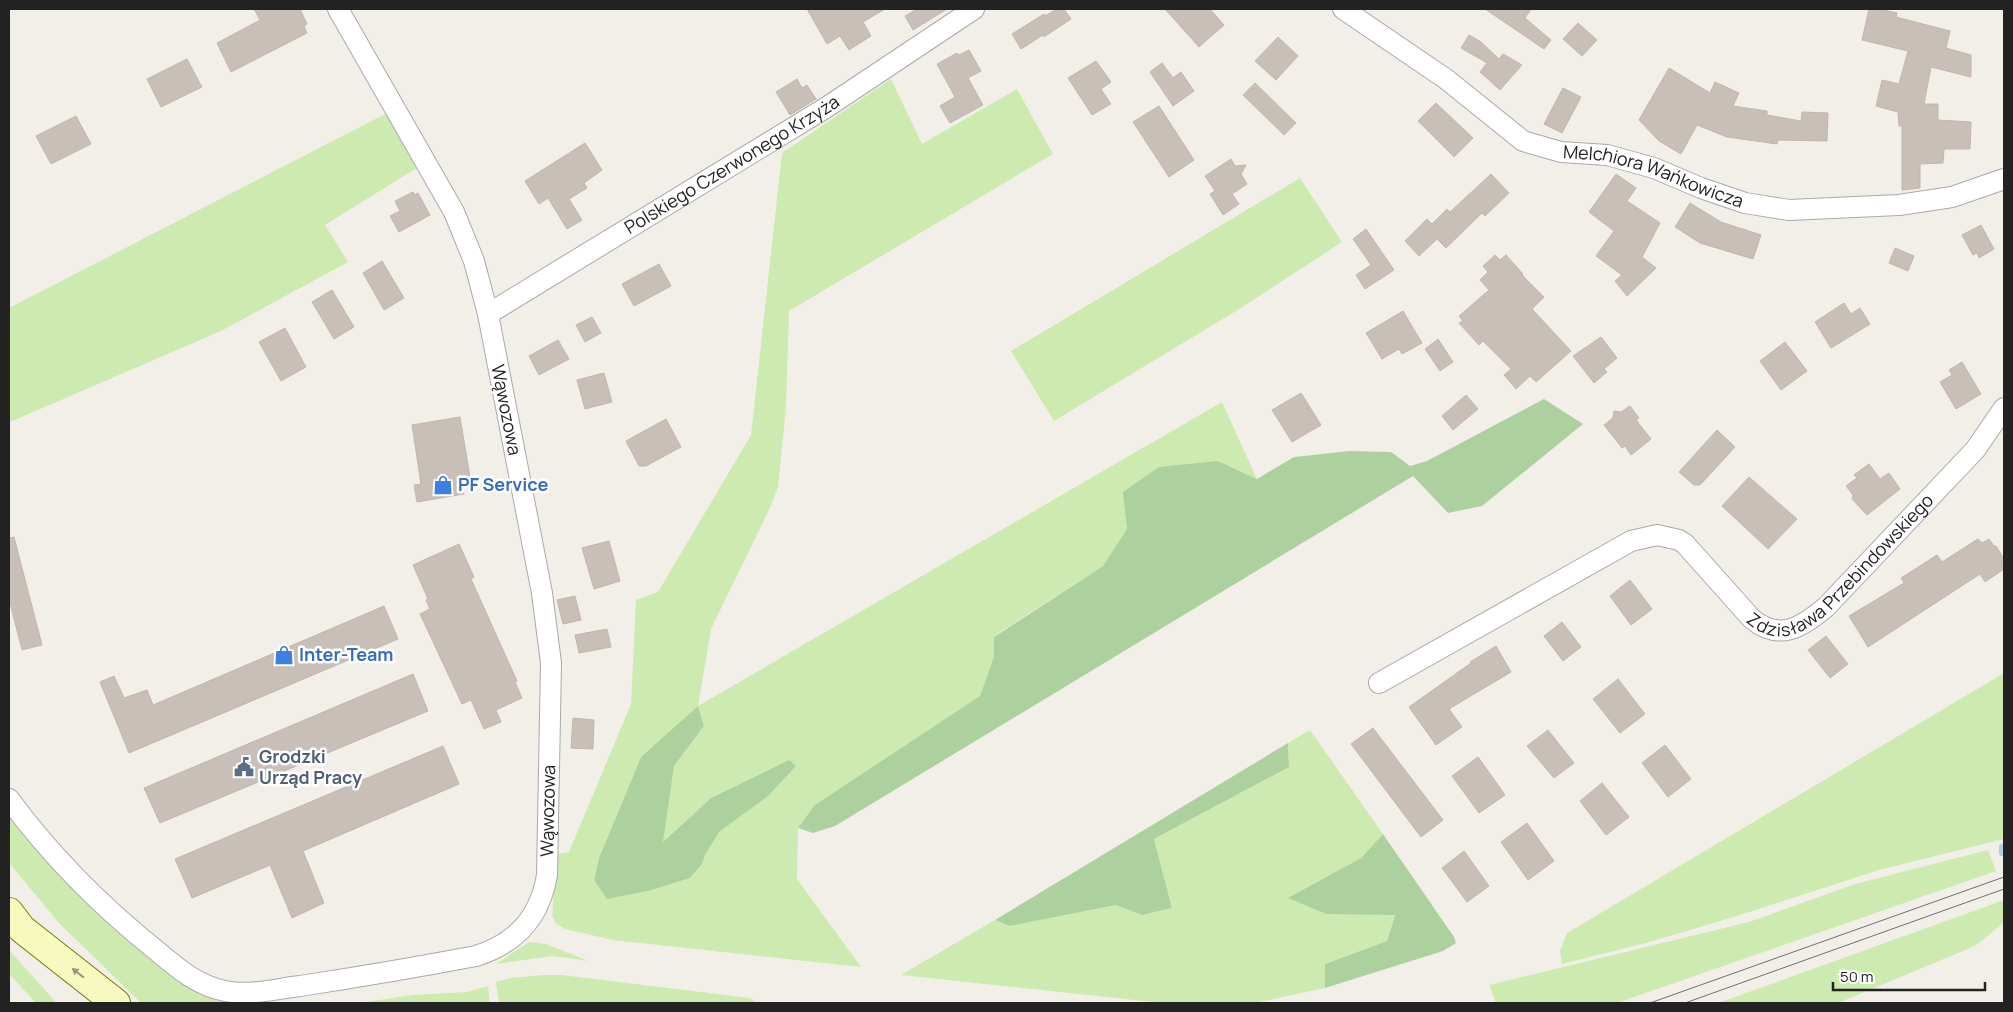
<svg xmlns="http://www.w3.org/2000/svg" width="2013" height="1012" font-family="Manrope,sans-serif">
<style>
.grass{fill:#cdebb0;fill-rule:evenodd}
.forest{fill:#add19e}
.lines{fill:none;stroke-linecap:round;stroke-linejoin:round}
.stream{stroke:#aad3df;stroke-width:6}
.building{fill:#c7bfb8;stroke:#c4b6ab}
.minor-casing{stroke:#a9a9a9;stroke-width:22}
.secondary-casing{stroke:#707d05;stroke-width:30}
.minor{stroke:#fff;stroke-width:20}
.secondary{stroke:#f7fabf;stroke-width:28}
.tram{stroke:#707070;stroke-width:1}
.oneway{fill:#979978}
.labels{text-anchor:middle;stroke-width:5;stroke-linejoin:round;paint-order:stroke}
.street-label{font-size:18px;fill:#222;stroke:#fff}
.shop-label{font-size:18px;font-weight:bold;fill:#366cbe;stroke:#fff;text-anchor:start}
.service-label{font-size:18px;font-weight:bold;fill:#4e5e75;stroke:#fff;text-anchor:start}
</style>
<rect width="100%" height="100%" fill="#f2efe9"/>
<!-- grass -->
<path class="grass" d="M891 79 922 144 1017 89 1053 154 789 311 786 407 778 487 769 510 711 629 698 706 1222 402 1257 479 1218 461 1128 529 1103 566 994 636 995 657 980 696 798 828 797 879 861 967 613 940 565 929 556 924 552 916 557 854 569 852 631 704 636 600 658 592 751 435 782 153ZM698 707 704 726 674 766 662 843 711 798 789 760 768 796 719 831 705 855 702 864 690 878 652 890 607 898 594 880 599 858 641 757Z
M387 113 420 166 325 225 348 262 221 331 10 422 9 308Z
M1300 178 1342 242 1241 308 1054 421 1011 351Z
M2004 673V839L1879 870 1734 917 1646 943 1562 964 1560 951 1567 933Z
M1310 730 1383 834 1361 858 1289 898 1326 914H1395L1387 941 1325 964V988L1255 1003H1162L901 975 995 920 1010 926 1116 905 1142 915 1172 908 1154 839 1289 767 1288 743Z
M9 813C40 857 80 894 119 931 144 954 169 979 200 995 210 1000 223 1001 233 1003H141L59 923 9 863Z
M1988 850 1996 871 1617 1003H1496L1489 985 1749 922 1855 884Z
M2004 900V922L1979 943 1970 948 1838 1003H1718Z
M529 942 546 944 589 961 553 956 496 964Z
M9 950 57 1003H36L9 974Z
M543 975H562L750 998 757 1003H499L496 982 510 978Z
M488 986 490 1003H359L413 995 467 992Z"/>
<!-- forest -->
<path class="forest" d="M1544 399 1583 424 1482 506 1448 513 1413 476 835 826 813 833 798 828 815 805 980 696 994 657V637L1103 566 1127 529 1123 492 1159 467 1218 461 1257 479 1294 457 1350 451 1391 452 1410 466 1427 461Z
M698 706 704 726 674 766 663 842 711 798 789 760 796 766 768 796 719 832 705 855 702 864 690 878 652 890 607 899 594 880 599 858 641 757Z
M1288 743 1289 767 1154 839 1172 908 1142 915 1116 905 1010 926 995 920Z
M1383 834 1454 937 1456 943 1443 951 1325 988V964L1387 941 1395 915 1326 914 1288 898 1361 858Z"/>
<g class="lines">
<!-- stream -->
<path class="stream" d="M2002 853V847L2004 846"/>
</g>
<!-- building -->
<path class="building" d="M254 9H300L307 24 304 26 307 33 231 72 217 43 260 20Z
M807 9H885L863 22 871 36 849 50 840 36 827 44Z
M917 9H947L913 30 905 16Z
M1057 9H1064L1071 19 1044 37 1043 35 1021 49 1012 34 1044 14 1045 16Z
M1165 9H1210L1224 25 1199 47Z
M1485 9H1531L1525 18 1551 40 1544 49Z
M1869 9H1879L1897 13 1896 17 1950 31 1946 48 1971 55V77L1931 67 1924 104H1938V120L1971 122 1970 149H1944L1943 163 1920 164V188L1902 190V126H1899L1898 112 1876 106 1882 80 1899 84 1908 51 1862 40Z
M1578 23 1597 40 1582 56 1563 39Z
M1469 35 1481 42 1499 59 1503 54 1522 65 1500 90 1480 72 1487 63 1461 48Z
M1278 37 1298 56 1276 80 1255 61Z
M969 50 981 71 968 78 983 105 950 123 940 106 955 97 937 64 957 53 959 55Z
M187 59 202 87 161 107 147 79Z
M1096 61 1111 82 1101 89 1111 104 1092 115 1068 78Z
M1162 63 1173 78 1181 72 1194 91 1173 106 1150 72Z
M1669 68 1710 93 1715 82 1739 93 1733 106 1767 111V115L1801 121 1802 112 1828 113 1827 141 1778 140 1777 144 1727 137 1697 125 1681 154 1659 141 1639 120Z
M797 79 802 88 807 85 816 99 790 115 776 92Z
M1255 83 1296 123 1284 135 1243 95Z
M1563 88 1581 97 1562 133 1544 124Z
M1436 103 1473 138 1454 157 1418 121Z
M1159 106 1194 160 1169 177 1133 122Z
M76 116 91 144 51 164 36 136Z
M585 143 602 170 584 183 587 188 569 199 582 220 567 229 548 198 539 204 525 181Z
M1231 159 1235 166 1246 165 1241 174 1247 184 1232 194 1239 204 1223 215 1210 194 1215 191 1205 176Z
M1491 174 1509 193 1485 216 1482 213 1446 248 1437 239 1419 256 1405 241 1427 219 1432 224 1447 209 1450 212Z
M1616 174 1636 188 1627 201 1660 223 1642 257 1656 268 1627 296 1615 281 1622 275 1596 256 1614 231 1589 212Z
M413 192 415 195 418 193 430 215 399 232 390 216 400 211 395 201Z
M1690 203 1721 222 1761 235 1753 259 1700 243 1675 227Z
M1981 225 1994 249 1979 258 1977 253 1973 255 1962 235Z
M1366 229 1394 270 1365 289 1356 275 1371 265 1353 239Z
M1895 248 1914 256 1908 271 1889 263Z
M1495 255 1500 260 1506 255 1523 274 1522 275 1544 297 1532 309 1571 351 1536 382 1530 376 1516 389 1504 375 1511 369 1483 341 1479 345 1459 323 1463 321 1459 316 1489 290 1480 280 1488 272 1483 266Z
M382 261 404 298 384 310 363 273Z
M659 264 671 286 634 306 622 284Z
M332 290 354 327 334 339 312 302Z
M1844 303 1851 314 1860 308 1870 324 1831 348 1815 322Z
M1403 311 1422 343 1402 354 1399 349 1382 359 1366 333Z
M592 317 601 333 585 342 576 325Z
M285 328 306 367 281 381 259 342Z
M1601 337 1617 358 1604 369 1607 372 1594 383 1573 356Z
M1438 339 1453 362 1440 371 1425 349Z
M558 340 569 359 539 375 529 356Z
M1785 342 1807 371 1781 390 1760 361Z
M1962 362 1981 394 1956 409 1940 382 1952 375 1949 370Z
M604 373 612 402 585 409 577 380Z
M1301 393 1321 425 1292 442 1272 410Z
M1466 395 1478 409 1453 430 1442 416Z
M1630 406 1639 418 1636 420 1651 439 1631 455 1625 446 1622 448 1604 425 1613 418 1614 411 1621 412Z
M460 417 470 477 461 478 464 494 417 502 414 485 421 484 412 425Z
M666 419 681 447 646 466H639L626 441Z
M1717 430 1735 447 1700 485H1694L1679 472Z
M1869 464 1880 479 1889 473 1900 489 1867 515 1852 499 1853 495 1846 486 1857 478 1854 475Z
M1749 477 1797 519 1768 549 1722 506Z
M14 537 42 645 22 650 9 599V538Z
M1978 539 1982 543 1989 539 1994 546H1996L2004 559V569L1985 582 1980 574 1868 647 1849 616 1904 583 1901 578 1937 555 1942 562Z
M609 541 620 581 594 589 582 548Z
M459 544 474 577 471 579 517 681 515 682 522 698 496 710 501 722 484 729 471 700 462 704 420 614 430 609 426 600 428 599 413 565Z
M1630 580 1652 609 1631 625 1610 596Z
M575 596 581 620 563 624 557 600Z
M384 606 398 639 129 753 100 682 114 676 124 698 147 690 153 705Z
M1562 622 1581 647 1563 661 1544 636Z
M607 629 611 647 579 653 575 635Z
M1826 636 1848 664 1830 678 1808 650Z
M1496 646 1511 672 1449 709 1462 727 1436 745 1409 707 1471 663 1470 662Z
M413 674 428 711 160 823 144 788Z
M1618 679 1645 714 1620 733 1593 699Z
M573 718 594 720 593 749 571 748Z
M1373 728 1443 820 1421 837 1351 744Z
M1548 730 1574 763 1554 778 1527 746Z
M1665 745 1691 779 1668 797 1642 763Z
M443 746 459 784 303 851 324 903 292 918 270 865 192 898 175 859Z
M1478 757 1505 795 1479 813 1452 776Z
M1602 783 1629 817 1606 835 1580 801Z
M1527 823 1554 861 1528 880 1501 842Z
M1464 851 1489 886 1467 902 1442 868Z"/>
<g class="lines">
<defs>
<g id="minor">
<path id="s1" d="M1343 9 1446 79 1523 141 1561 152 1607 155 1654 168 1701 188 1745 203 1789 210 1899 205 1952 197 2004 179"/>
<path id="s2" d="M488 314 827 107 974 9"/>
<path id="s3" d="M1379 683 1631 541 1657 535 1679 540 1685 544 1752 619C1780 642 1802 627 1826 607L1975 450 2004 408"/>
<path id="s4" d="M9 799C51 856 102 907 157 951 177 968 198 986 225 991 250 996 275 989 300 986 359 977 418 967 476 956 517 943 540 917 547 875L551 663 542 593 488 314 474 261 454 212 338 9"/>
</g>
<path id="secondary" d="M9 912 22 929 116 1003"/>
</defs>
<!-- minor casing -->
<use href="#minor" class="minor-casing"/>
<!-- secondary casing -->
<use href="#secondary" class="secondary-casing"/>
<!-- minor -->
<use href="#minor" class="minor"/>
<!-- secondary -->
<use href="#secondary" class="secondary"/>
<!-- tram -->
<path class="tram" d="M1650 1003 2004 877
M1685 1003 2004 889"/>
</g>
<!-- one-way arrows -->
<defs><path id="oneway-solid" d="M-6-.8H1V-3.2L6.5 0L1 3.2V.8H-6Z" transform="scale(1.25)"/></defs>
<use class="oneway" href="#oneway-solid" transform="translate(78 973) rotate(-142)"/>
<!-- icons -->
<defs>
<symbol id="shop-bare" viewBox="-9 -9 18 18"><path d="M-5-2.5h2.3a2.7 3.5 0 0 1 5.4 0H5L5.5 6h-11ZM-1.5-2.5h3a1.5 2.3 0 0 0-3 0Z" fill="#3f7fe0" stroke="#fff" stroke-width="2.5" paint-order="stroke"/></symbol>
<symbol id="civic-bare" viewBox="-9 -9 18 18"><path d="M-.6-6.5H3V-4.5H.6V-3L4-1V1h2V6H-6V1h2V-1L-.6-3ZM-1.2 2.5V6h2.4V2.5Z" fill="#5c6f8a" stroke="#fff" stroke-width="2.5" paint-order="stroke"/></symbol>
</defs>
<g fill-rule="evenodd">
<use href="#shop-bare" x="429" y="471" width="28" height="28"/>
<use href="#shop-bare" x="270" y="641" width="28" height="28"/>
<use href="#civic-bare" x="230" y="753" width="28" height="28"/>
</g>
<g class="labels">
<!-- street labels -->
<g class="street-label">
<text dy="6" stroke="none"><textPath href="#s2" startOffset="286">Polskiego Czerwonego Krzyża</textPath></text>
<text dy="6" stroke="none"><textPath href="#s1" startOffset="359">Melchiora Wańkowicza</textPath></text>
<text transform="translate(506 410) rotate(79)" y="6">Wąwozowa</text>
<text dy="6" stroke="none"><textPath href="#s3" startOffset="562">Zdzisława Przebindowskiego</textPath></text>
<text dy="6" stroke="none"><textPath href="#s4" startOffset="725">Wąwozowa</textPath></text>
</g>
<!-- shop labels -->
<g class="shop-label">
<text x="458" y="491">PF Service</text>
<text x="299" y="661">Inter-Team</text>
</g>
<!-- service labels -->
<g class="service-label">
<text x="259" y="763">Grodzki<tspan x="259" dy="21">Urząd Pracy</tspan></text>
</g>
</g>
<!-- border -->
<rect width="2013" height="1012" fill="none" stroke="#222222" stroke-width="20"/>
<!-- scale -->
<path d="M1833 982v8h152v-8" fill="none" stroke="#222222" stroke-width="2.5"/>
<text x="1840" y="982" font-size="15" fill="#222222" stroke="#ffffff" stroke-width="4" paint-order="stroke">50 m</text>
</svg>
